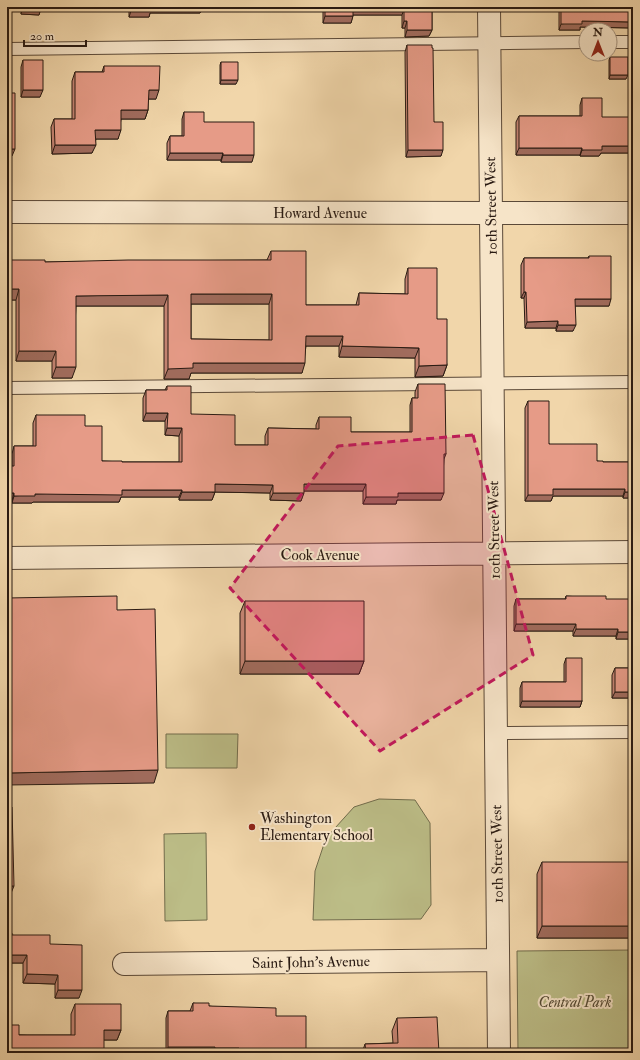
<svg xmlns="http://www.w3.org/2000/svg" width="640" height="1060" font-family="'IM FELL Double Pica',serif">
<style>
.green{fill:#bcbd87;stroke:#726c4c}
.lines{fill:none;stroke-linecap:round;stroke-linejoin:round}
.service-casing{stroke:#5b4938;stroke-width:14}
.minor-casing{stroke:#5b4938;stroke-width:24}
.service{stroke:#f6e4c8;stroke-width:12}
.minor{stroke:#f6e4c8;stroke-width:22}
.wall{fill:#c68574;stroke:#291a12;fill-rule:evenodd}
.shaded-wall{fill:#a16c5e;stroke:#291a12}
.building{fill:#e69b87;stroke:#291a12;fill-rule:evenodd}
.marked{fill:#c2185b;fill-opacity:0.2;stroke:#c2185b;stroke-width:3;stroke-dasharray:8 5;stroke-linejoin:round}
.poi-dot{fill:#8f2418;stroke:#f6e4c8;stroke-width:1.5}
.labels{text-anchor:middle;stroke-width:4;stroke-linejoin:round;paint-order:stroke}
.street-label{font-size:15px;fill:#291a12;stroke:#f6e4c8}
.poi-label{font-size:15px;fill:#291a12;stroke:#f6e4c8;text-anchor:start}
.park-label{font-size:15px;font-style:italic;fill:#554b35;stroke:#f6e4c8}
</style>
<rect width="100%" height="100%" fill="#f1d6aa"/>
<filter id="stains"><feTurbulence type="fractalNoise" baseFrequency=".005" numOctaves="4"/><feColorMatrix values="0 0 0 0 .2 0 0 0 0 .09 0 0 0 0 .02 0 0 0 .5 -.17"/></filter>
<radialGradient id="worn" r=".72"><stop offset=".6" stop-color="#630" stop-opacity="0"/><stop offset="1" stop-color="#630" stop-opacity=".3"/></radialGradient>
<!-- green -->
<path class="green" d="M166 734H238L237 768H166Z
M379 799 415 800 430 823 431 905 421 919 313 920 315 871 326 838 354 807Z
M206 833 207 920 165 921 164 834Z
M633 950V1053H518L517 951Z"/>
<g class="lines">
<defs>
<path id="service" d="M610 42H633
M7 49 586 42
M7 388 633 382
M496 733 633 732"/>
<path id="minor" d="M489 7 499 1053
M7 212 491 213H633
M7 558 633 552
M124 964 498 960"/>
</defs>
<!-- service casing -->
<use href="#service" class="service-casing"/>
<!-- minor casing -->
<use href="#minor" class="minor-casing"/>
<!-- service -->
<use href="#service" class="service"/>
<!-- minor -->
<use href="#minor" class="minor"/>
</g>
<!-- wall -->
<path class="wall" d="M21 7H41L39 15 21 14Z
M129 7H202L200 13H150L149 17H129Z
M323 7H432V30L429 36 405 37V28H402V15H353L351 23H323Z
M559 7H633V28L580 27V30H559Z
M407 45 434 122 441 156 406 157 405 52Z
M610 57 626 79H609V60Z
M23 60 40 97H21V67Z
M221 62 236 84H220V65Z
M104 66 156 99H148V110L145 119H121L118 139H96L92 153 52 154 51 127 54 119H72V81L75 72H102Z
M582 98 602 117 633 153H601L599 156H580V155H516V122L519 116H580V105Z
M184 112 204 122 252 162H221V160H167V143L170 136H182V119Z
M271 251 306 305H356L359 293 405 294V279L408 268 437 319 447 365 443 376 415 377V358L339 357V346H306L302 373H191L189 379H164V306H76L72 378H52V361H16V300H7L45 262 267 260ZM191 304H269V340L191 339Z
M589 256 609 306H575L573 331H556V328H525L524 298H521V265L524 258H588Z
M418 384 446 454 444 459 441 500H397L396 504H363V491H304L301 501 270 500V493L215 492 212 500H179V497H121L119 502H33L32 503H12V501H7L12 466V454L14 446H33V423L36 415 85 426 102 461 122 462H179V436L165 435V421H143V398L146 390H165L167 386 191 414 235 445H265V436L268 428 316 429V425L319 417 351 432H410V405L412 398H415V392Z
M528 401 549 444 597 461 603 462H633V498H623V496H553L551 501H525V408Z
M566 596 606 599 633 639H616V636H573V631H514V606L516 599H565Z
M245 601 364 661 359 674H240V613Z
M566 658 582 701 580 707H520V688L522 682H564V664Z
M615 668H633V712H631V698H612V675Z
M542 862 633 938H537V874Z
M12 935 50 944 79 998H55V984L23 983V963H7Z
M193 1003 209 1006 276 1016 306 1053H166V1018L168 1011H190Z
M75 1004 121 1030 117 1040H104L19 1035H71V1014Z
M397 1018 439 1053H362L365 1044 393 1043 392 1031Z"/>
<!-- shaded-wall -->
<path class="shaded-wall" d="M151 7H202L200 13H150L149 17H129L132 8Z
M23 8H41L39 15 21 14Z
M353 9H404L402 15H351Z
M325 16H353L351 23H323Z
M404 21H407L405 28H402Z
M582 21 633 22V28L580 27V30H559L561 24Z
M407 30H432L429 36 405 37Z
M610 75H628L626 79H609Z
M221 80H238L236 84H220Z
M23 90H43L40 97H21Z
M149 90H159L156 99H145Z
M121 110H148L145 119H118Z
M95 130H121L118 139H92Z
M55 145H96L92 153 52 154Z
M602 146H633V153H601L599 156H580L582 150Z
M519 148H582L580 155H516Z
M7 149H15L12 156H7Z
M408 150H443L441 156 406 157Z
M170 153H223L221 160H167Z
M223 155H254L252 162H221Z
M7 289H19L16 300H7Z
M524 292H526L524 298H521Z
M191 294H272L269 304H187Z
M119 295H168L164 306H72L76 296Z
M575 299H611L609 306H573Z
M558 321 556 328H525L527 322Z
M558 325H576L573 331H556Z
M306 336H343L339 346H302Z
M342 346 419 348 415 358 339 357Z
M19 351H56L52 361H16Z
M193 363H305L302 373H191L189 379H164L168 369Z
M447 365 443 376 415 377 419 366Z
M56 367H76L72 378H52Z
M146 413H168L165 421H143Z
M167 428H182L179 436 165 435Z
M215 484 273 485 270 493 212 492Z
M304 484H366L363 491H301Z
M553 489H625L623 496H553L551 501H525L528 495Z
M122 490H182L179 497H121L119 502H33L32 503H12L14 496 35 494Z
M182 492H215L212 500H179Z
M625 492H633V498H623Z
M7 493H14L12 501H7Z
M273 493H304L301 501 270 500Z
M398 493H444L441 500H397L396 504H363L366 497Z
M516 624H576L573 631H514Z
M576 629H618L616 636H573Z
M618 632H633V639H616Z
M245 661H364L359 674H240Z
M615 692H633V693L631 698H612Z
M522 701H582L580 707H520Z
M633 707V712H631Z
M158 770 154 783 7 785V773Z
M7 886H14L9 898H7Z
M542 926H633V938H537Z
M7 955H27L23 963H7Z
M27 974 58 975 55 984 23 983Z
M58 990H82L79 998H55Z
M104 1030H121L117 1040H100Z
M168 1047H215L213 1053H166Z
M215 1048H239L237 1053H213Z"/>
<!-- building -->
<path class="building" d="M23 7H41V8H23Z
M132 7H152V8H132Z
M325 7H432V30H407V21H404V9H353V16H325Z
M561 7H633V22L582 21V24H561Z
M407 45H432V48H433L434 122H443V150H408Z
M610 57H628V75H610Z
M23 60H43V90H23Z
M221 62H238V80H221Z
M104 66H160L159 90H149L148 110H121V130H95L96 145H55L54 119H75V72H104Z
M7 93H15V149H7Z
M582 98H602V117H633V146H602V150H582V148H519V116H582Z
M184 112H204V122H254V155H223V153H170V136H184Z
M271 251H306V305H359V293L408 294V268H437V319H447V365L419 366V348L342 346 343 336H306L305 363H193V368L168 369V295L76 296V367H56V351H19V289H7V260H45V262L128 260H271ZM191 294H272V340L191 339Z
M589 256H611V299H575L576 325H558V321L527 322 526 292H524V258H589Z
M418 384H445L446 454H444V493H398V497H366V484H304V493H273V485L215 484V492H182V490H122V495L35 494V496H14V493H7V466H14V446H36V415H85V426H102V461H122V462H182V428H167L168 413H146V390H167V386H191V414L235 415V445H268V428L319 429V417H351V432H412V398H418Z
M528 401H549V444H597V461H603V462H633V492H625V489H553V495H528Z
M117 596V610L155 609 158 770 7 773V598Z
M566 596H606V599H633V632H618V629H576V624H516V599H566Z
M245 601H364V661H245Z
M566 658H582V701H522V682H566Z
M615 668H633V692H615Z
M7 807H12L14 886H7Z
M542 862H633V926H542Z
M7 933H12V935H50V944L82 945V990H58V975L27 974V955H7Z
M193 1003H209V1006L276 1008V1016H306V1053H239V1048H215V1047H168V1011H193Z
M75 1004H121V1030H104V1053H7V1025H19V1035H75Z
M437 1017 439 1053H366L365 1044 398 1043 397 1018Z"/>
<!-- marked area -->
<path class="marked" d="M473 435 533 655 380 751 230 588 338 446Z"/>
<!-- markers -->
<circle class="poi-dot" cx="252" cy="827" r="4"/>
<g class="labels">
<!-- street labels -->
<g class="street-label">
<text transform="translate(491 206) rotate(-91)" y="5">10th Street West</text>
<text x="320" y="218">Howard Avenue</text>
<text transform="translate(494 530) rotate(-91)" y="5">10th Street West</text>
<text x="320" y="560">Cook Avenue</text>
<text transform="translate(497 854) rotate(-91)" y="5">10th Street West</text>
<text transform="translate(311 962) rotate(-1)" y="5">Saint John's Avenue</text>
</g>
<!-- poi labels -->
<g class="poi-label">
<text x="260" y="823">Washington<tspan x="260" dy="17">Elementary School</tspan></text>
</g>
<!-- park labels -->
<g class="park-label">
<text x="575" y="1007">Central Park</text>
</g>
</g>
<!-- margin -->
<rect width="640" height="1060" fill="none" stroke="#f1d6aa" stroke-width="24"/>
<rect x="8" y="8" width="624" height="1044" fill="none" stroke="#291a12" stroke-width="2"/>
<rect x="12" y="12" width="616" height="1036" fill="none" stroke="#291a12"/>
<!-- north arrow -->
<g transform="translate(598 42)"><circle r="19" fill="#f6e4c8" stroke="#a4937f"/>
<path d="M0-3L7 15L0 10L-7 15Z" fill="#8f2418"/>
<text y="-6" font-size="11" font-weight="bold" text-anchor="middle" fill="#291a12">N</text>
</g>
<!-- scale -->
<path d="M24 40v6h62v-6" fill="none" stroke="#291a12" stroke-width="2"/>
<text x="30" y="40" font-size="12" fill="#291a12" stroke="#f6e4c8" stroke-width="3" paint-order="stroke">20 m</text>
<rect width="100%" height="100%" filter="url(#stains)"/>
<rect width="100%" height="100%" fill="url(#worn)"/>
</svg>
